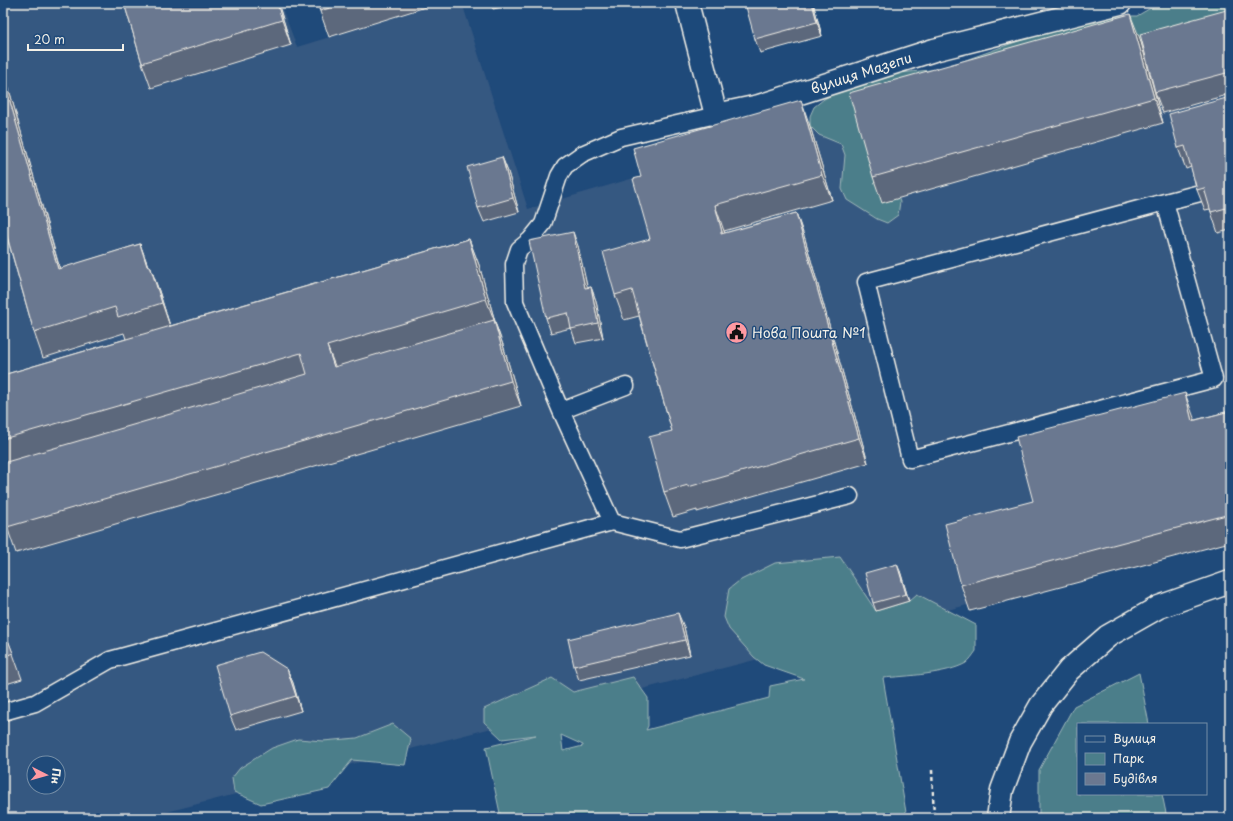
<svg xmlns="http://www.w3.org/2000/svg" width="1233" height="821" font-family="'Playpen Sans',sans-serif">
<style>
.built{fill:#365881;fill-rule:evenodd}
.green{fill:#4b7e8a;stroke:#a0b8b9;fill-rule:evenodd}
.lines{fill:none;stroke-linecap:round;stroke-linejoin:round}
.lane-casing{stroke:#f4f1e8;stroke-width:19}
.street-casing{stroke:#f4f1e8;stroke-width:25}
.path{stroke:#f4f1e8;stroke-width:2.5;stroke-dasharray:4 3;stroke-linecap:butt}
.lane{stroke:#1f4a7a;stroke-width:16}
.street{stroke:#1f4a7a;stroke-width:22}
.wall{fill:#5c677c;stroke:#f4f1e8}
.shaded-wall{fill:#4b5465;stroke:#f4f1e8}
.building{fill:#6b7890;stroke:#f4f1e8}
.labels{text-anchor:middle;stroke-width:3;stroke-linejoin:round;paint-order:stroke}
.street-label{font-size:14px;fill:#f4f1e8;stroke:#1f4a7a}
.poi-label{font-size:14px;fill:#f4f1e8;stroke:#1f4a7a;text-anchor:start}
</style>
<rect width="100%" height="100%" fill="#1f4a7a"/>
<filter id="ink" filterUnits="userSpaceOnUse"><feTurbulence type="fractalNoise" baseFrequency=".025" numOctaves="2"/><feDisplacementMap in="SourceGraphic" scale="8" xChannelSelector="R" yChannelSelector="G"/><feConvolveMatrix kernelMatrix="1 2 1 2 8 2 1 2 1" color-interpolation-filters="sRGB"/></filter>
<g filter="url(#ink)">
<!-- built -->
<path class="built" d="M3 3H280L297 47 442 3H462L528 209 1230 4V537L159 814 160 818H3ZM34 763H58V787H34Z"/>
<!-- green -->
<path class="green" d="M1159 3H1230V31L1167 49 1120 43 886 168 900 202 898 215 887 223 877 219 847 200 842 189 845 155 841 144 819 135 810 126V116L814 107 824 99 868 76 941 69 1071 22 1093 23 1115 16H1137Z
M840 557 876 611 909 601 917 594 976 625V651C973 655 970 660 966 663 947 674 906 676 883 678L907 818H501L486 747 536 735 502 739 484 722V709L552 678 573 692 633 677 648 698V726L646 730 769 698 770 686 804 679 764 665 754 657 729 629 724 617 729 589 739 581 775 563ZM561 735 583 745V746L563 751Z
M1139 673 1149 724H1078V794H1162L1167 818H1039V770L1074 706Z
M393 724 411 739 405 765 352 760 329 789 261 804 234 792 232 778 240 768 272 748 298 739 323 741 357 738Z"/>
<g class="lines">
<defs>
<path id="lane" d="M1165 202 1214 379 910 459 866 282 1165 202 1200 193
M561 411 515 302 514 264 519 249 530 240 543 224 559 176 565 166 582 154 621 137 716 115
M612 522 561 411 626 386
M3 712 35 703 110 660 612 522 680 539 850 496"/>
<g id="street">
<path id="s1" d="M687 3 716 115 759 106 934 50 1120 3"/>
<path d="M998 818 1002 790 1020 742 1041 705 1069 670 1108 636 1159 607 1230 582"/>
</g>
</defs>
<!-- lane casing -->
<use href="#lane" class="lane-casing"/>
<!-- street casing -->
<use href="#street" class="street-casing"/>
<!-- path -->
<path class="path" d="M932 770 934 818"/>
<!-- lane -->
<use href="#lane" class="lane"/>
<!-- street -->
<use href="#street" class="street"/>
</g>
<!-- wall -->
<path class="wall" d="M124 3H278L291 45 151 88 142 63Z
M317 3H428L429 6 329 37Z
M490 3H520L493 9Z
M813 3 822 36 760 53 755 39Z
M919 3H935L920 7Z
M1230 9V94L1163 113 1155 92Z
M1140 39 1163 123 882 203 873 177Z
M3 73 8 86 60 269 140 244 148 266H150L159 291 170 326 469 239 479 265 496 325 503 345 521 406 16 553 7 527 3 513V375L126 339 124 333 43 358 34 332 7 237 3 238Z
M1230 97V230L1218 233 1210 209 1205 210 1197 190 1191 167 1186 169 1178 148Z
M810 126 832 200 724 231 725 233 796 213 805 239 868 463 697 512V510L673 517 664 492 672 431 639 316 624 320 615 295 650 239 641 177Z
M502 157 508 172 519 212 484 222 478 208Z
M578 246 587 288 591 287 596 301 603 338 576 343 571 328 551 333 546 318Z
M1230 411V542L970 611 961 585 1033 501 1195 420Z
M900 571 909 601 876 611 873 603Z
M3 626 22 679 3 685Z
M684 627 690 655 579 680 574 666Z
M287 669 293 683 301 711 236 730 230 716Z"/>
<!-- shaded-wall -->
<path class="shaded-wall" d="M277 3H278L291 45 282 20Z
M812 3H813L822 36 817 22Z
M1130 14 1140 39 1163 123 1154 98Z
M3 73 8 86 67 295 58 269 3 77Z
M801 100 810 126 832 200 822 175Z
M502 157 508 172 519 212 513 198Z
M715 205 724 231 732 257 722 232Z
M796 213 805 239 868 463 859 438Z
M573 232 578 246 591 303 585 288Z
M469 239 479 265 496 325 486 299Z
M140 244 149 269 147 266Z
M150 266 159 291 171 329 162 303Z
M591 287 596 301 603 338 598 323Z
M494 320 503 345 521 406 511 381Z
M327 346 337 371 334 367Z
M1185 393 1194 418 1202 446 1192 421Z
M897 564 900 571 909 601 906 594Z
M678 613 684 627 690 655 685 640Z
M287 669 293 683 301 711Z"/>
<!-- building -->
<path class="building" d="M124 3H277L282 20 142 63Z
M317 3H346L320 11Z
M745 3H812L817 22 755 39Z
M1230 9V72L1155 92 1140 34Z
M1130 14 1154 98 873 177 849 93Z
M3 77 58 269 140 244 147 266H150L162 303 118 317 115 307 34 332 3 222Z
M1230 97V207L1211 212 1204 188 1197 190 1185 146 1178 148 1169 114Z
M801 100 822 175 715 205 722 232H721V234L796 213 859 438 688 487V485L664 492 649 437 672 431 632 290 615 295 603 252 650 239 633 179 641 177 633 148Z
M502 157 513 198 478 208 467 167Z
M573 232 585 288 591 287 598 323 571 329 568 313 546 318 529 241Z
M469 239 486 299 327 346 334 367 494 320 511 381 7 527 3 513V463L307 374 301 353 3 439V375Z
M1185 393 1192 421 1230 411V514L961 585 945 524 1033 501 1016 437Z
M897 564 906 594 873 603 865 573Z
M678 613 685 640 574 666 568 639Z
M3 627 13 653 3 657Z
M260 652 287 669 296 696 230 716 215 665Z"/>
</g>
<!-- icons -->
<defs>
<symbol id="civic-disc" viewBox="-11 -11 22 22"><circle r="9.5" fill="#ff9aa2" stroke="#1f4a7a"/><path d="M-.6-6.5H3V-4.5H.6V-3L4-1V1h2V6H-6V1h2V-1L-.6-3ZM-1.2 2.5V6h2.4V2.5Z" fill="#111"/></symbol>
</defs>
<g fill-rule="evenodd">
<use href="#civic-disc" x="724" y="320" width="25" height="25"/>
</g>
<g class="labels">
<!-- street labels -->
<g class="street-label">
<text dy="5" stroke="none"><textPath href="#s1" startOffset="267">вулиця Мазепи</textPath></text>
</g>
<!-- poi labels -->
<g class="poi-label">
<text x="752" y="338">Нова Пошта №1</text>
</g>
</g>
<!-- margin -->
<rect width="1233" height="821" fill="none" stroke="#1f4a7a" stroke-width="16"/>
<rect x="8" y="8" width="1217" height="805" fill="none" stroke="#f4f1e8" stroke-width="1.5" filter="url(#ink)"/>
<!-- legend -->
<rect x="1077" y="723" width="130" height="72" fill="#1f4a7a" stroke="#748da6"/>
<rect x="1085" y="736" width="20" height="6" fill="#1f4a7a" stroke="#748da6"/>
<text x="1113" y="743" font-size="12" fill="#f4f1e8">Вулиця</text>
<rect x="1085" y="753" width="20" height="12" fill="#4b7e8a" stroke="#748da6"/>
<text x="1113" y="763" font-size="12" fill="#f4f1e8">Парк</text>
<rect x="1085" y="773" width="20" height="12" fill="#6b7890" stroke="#748da6"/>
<text x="1113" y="783" font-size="12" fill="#f4f1e8">Будівля</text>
<!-- north arrow -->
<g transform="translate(46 775) rotate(96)"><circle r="19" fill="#1f4a7a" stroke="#748da6"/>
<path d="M0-3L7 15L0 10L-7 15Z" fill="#ff9aa2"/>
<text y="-6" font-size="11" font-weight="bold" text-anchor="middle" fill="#f4f1e8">Пн</text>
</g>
<!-- scale -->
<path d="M28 44v6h95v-6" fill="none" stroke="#f4f1e8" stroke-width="2"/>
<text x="34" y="44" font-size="12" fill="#f4f1e8" stroke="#1f4a7a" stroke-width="3" paint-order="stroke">20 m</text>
</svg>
